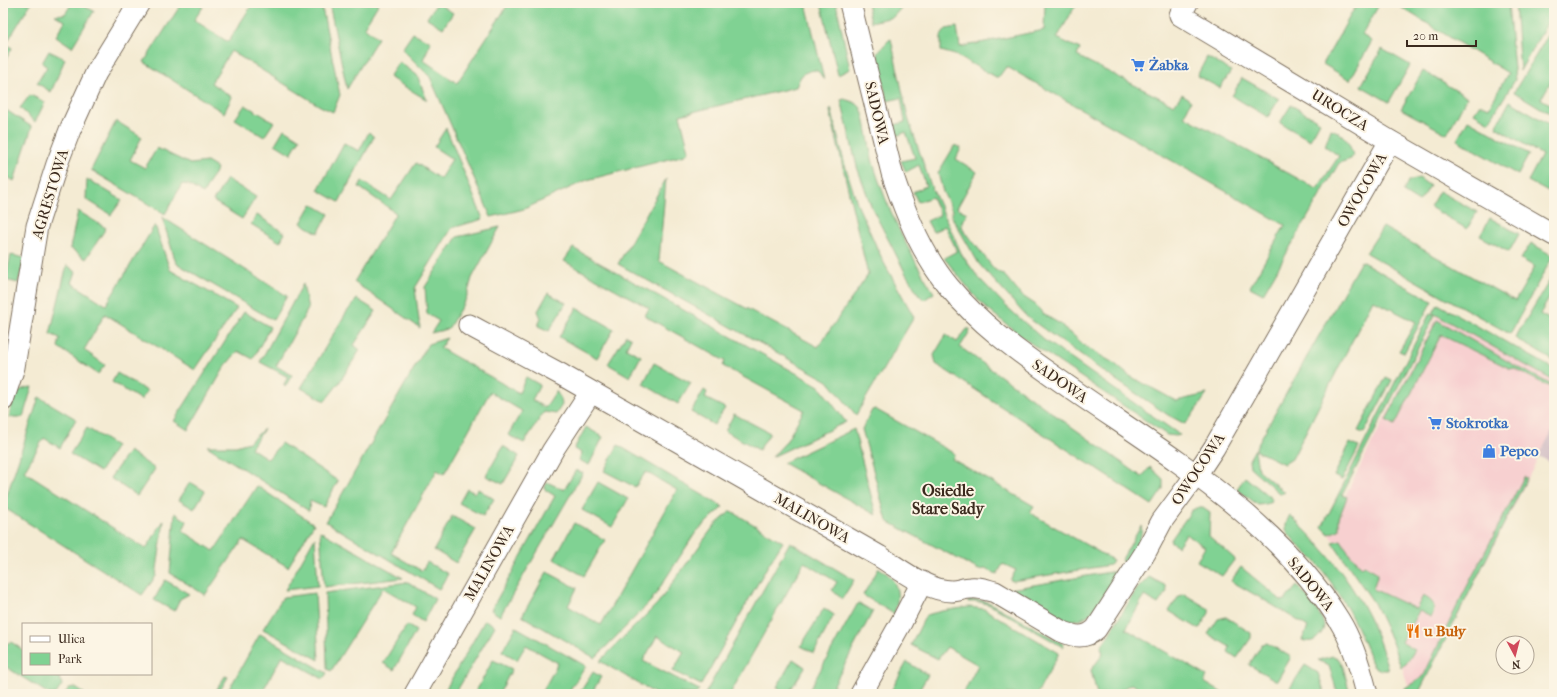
<svg xmlns="http://www.w3.org/2000/svg" width="1557" height="697" font-family="'IM FELL French Canon',serif">
<style>
.built{fill:#f7d0d0}
.industrial{fill:#d2bec5}
.green{fill:#80d293;stroke:#5e7e58}
.lines{fill:none;stroke-linecap:round;stroke-linejoin:round}
.minor-casing{stroke:#7c6e5d;stroke-width:23}
.minor{stroke:#fff;stroke-width:21}
.labels{text-anchor:middle;stroke-width:4;stroke-linejoin:round;paint-order:stroke}
.shop-label{font-size:15px;font-weight:bold;fill:#366cbe;stroke:#fcf5e5;text-anchor:start}
.street-label{font-size:15px;fill:#3b2a1e;stroke:#fcf5e5}
.food-label{font-size:15px;font-weight:bold;fill:#c56008;stroke:#fcf5e5;text-anchor:start}
.neighbourhood-label{font-size:16px;font-weight:bold;fill:#3b2a1e;stroke:#fcf5e5}
</style>
<rect width="100%" height="100%" fill="#fcf5e5"/>
<filter id="ink" filterUnits="userSpaceOnUse"><feTurbulence type="fractalNoise" baseFrequency=".025" numOctaves="2"/><feDisplacementMap in="SourceGraphic" scale="8" xChannelSelector="R" yChannelSelector="G"/><feConvolveMatrix kernelMatrix="1 2 1 2 8 2 1 2 1" color-interpolation-filters="sRGB"/></filter>
<filter id="wash" filterUnits="userSpaceOnUse"><feTurbulence type="fractalNoise" baseFrequency=".012" numOctaves="4" result="noise"/><feDisplacementMap in="SourceGraphic" scale="16" xChannelSelector="R" yChannelSelector="G"/><feGaussianBlur stdDeviation="0.9" result="paint"/><feColorMatrix in="noise" values="0 0 0 0 0 0 0 0 0 0 0 0 0 0 0 0 0 1.4 0 .05"/><feComposite in="paint" operator="in"/></filter>
<g filter="url(#wash)">
<rect width="100%" height="100%" fill="#f4ebd3"/>
<!-- built -->
<path class="built" d="M1437 316 1554 381V427L1418 694H1411L1392 636 1359 574 1327 531Z"/>
<!-- industrial -->
<path class="industrial" d="M1554 427V465L1539 456Z"/>
<!-- green -->
<path class="green" d="M3 3H31L6 44 12 48 3 64Z
M72 3H77L94 11 72 47 56 36 65 21 55 15 65 14Z
M182 3H197L203 7 194 20 228 42 253 3H321L340 95 333 112 320 106 231 51 211 83 232 97 224 113 144 62Z
M329 3H379L364 27 378 38 347 89Z
M437 3 453 13 443 28 427 18Z
M509 3H806L824 80 819 72 815 70C802 72 801 75 796 87L680 115 689 151 685 155 587 180 524 209 491 217 430 77 402 49 413 33 431 42 423 60 457 83Z
M821 3H836L850 69 838 75Z
M867 3H900L901 8 893 17 871 22Z
M1045 3H1077L1057 38 1080 49 1077 56 1174 105 1182 94 1191 101 1184 116 1317 189 1339 156 1325 146 1331 129C1345 134 1349 142 1353 155L1351 159 1339 163 1263 294 1250 287 1285 225 1009 68 1006 67 998 78 955 55 941 51V36L946 29 957 27 960 47 1044 30Z
M1364 3H1380L1362 35 1372 41 1350 80 1323 64 1354 9Z
M1394 3H1508L1515 80 1489 122 1474 113 1480 104 1489 108 1508 73Z
M1515 3H1554V11L1520 71Z
M1554 25V76L1541 99 1554 106V116L1514 92Z
M891 39 908 118 931 186 962 255 978 277 1006 306 1044 340 1180 435 1176 436 1167 435 1029 342 986 308 973 294 944 258 957 251 945 226 933 232 927 221 940 215 932 197 918 202 913 192 926 186 919 165 906 172 901 161 915 158 906 132 894 137 891 126 905 122 901 98 887 101 877 53 889 40Z
M1382 49 1410 65 1389 102 1361 86Z
M49 51 65 59 51 92 37 83 47 67 42 63Z
M1207 57 1231 71 1220 88 1197 76Z
M399 62 417 75 427 100 389 77Z
M1423 71 1467 97 1447 134 1401 109Z
M1242 78 1279 99 1268 117 1232 96Z
M30 95 45 102 35 122 20 108Z
M844 99C850 101 856 102 860 107 865 112 870 153 873 163 887 209 909 253 934 293L924 300 919 295 906 274 872 208 857 167 841 100Z
M1510 101 1554 127V181L1548 192 1528 181 1542 155 1496 127Z
M245 105 274 122 264 137 235 119Z
M1291 105 1320 122 1310 140 1280 123Z
M3 108 32 127 14 181 3 174Z
M831 108 844 162 858 206 884 263 914 317 856 415 828 381 618 264 666 179 659 261 818 347 868 275 830 111Z
M1468 120 1529 154 1518 175 1457 140Z
M116 121 142 137 130 160 145 168 157 148 190 164 207 162 217 168 203 194 189 185 182 184 165 214 91 170Z
M446 128 483 219 452 228 415 288 420 328 354 282 396 213 359 187 362 181 391 200 416 163 440 179 452 159 434 147Z
M284 129 300 139 291 154 275 144Z
M369 132 374 137 339 202 318 190 344 143 359 151Z
M955 145 961 148 956 159 977 172 957 208 967 213 961 225 966 235H968L994 269 1005 276 1021 295 1036 305 1043 314 1062 325 1064 329 1073 335 1086 347 1115 364 1128 375 1176 401 1207 394 1189 420 1185 424 1168 415 1107 374 1027 317 979 264 953 219 951 213 953 212 943 192 938 173Z
M1419 178 1430 186 1419 202 1403 192 1408 181Z
M87 179 122 200 111 215 86 199Z
M227 179 256 197 242 219 213 201Z
M1439 191 1477 212 1467 229 1430 207Z
M312 204 329 214 318 233 301 223Z
M78 211 106 228 86 259 70 248Z
M257 215 285 233 280 242 251 224Z
M162 217 287 296 273 320 176 263Z
M1490 218 1519 234 1509 252 1480 236Z
M155 225 170 270 237 308 195 370 105 314 84 350 105 365 98 374 58 347 60 338 50 334 67 265 76 272 72 283 106 305Z
M500 227 472 278 466 299 448 329 431 333 439 321 427 314 425 287 457 237Z
M1383 227 1515 301 1535 267 1521 259 1531 243 1553 256 1510 334 1366 253Z
M573 248 819 386 846 422 772 457 786 442 804 410 723 366 725 361 645 316 649 308 564 261Z
M11 255 25 258 18 283 5 280Z
M1361 261 1432 301 1404 353 1399 351 1416 322 1373 300 1292 459 1284 464 1257 451 1256 447Z
M1554 273V290L1540 314 1554 322V361L1515 338Z
M303 284 308 309 276 366 292 375 285 387 284 384 288 377 260 362Z
M548 293 566 303 549 331 538 326 541 318 538 311Z
M357 299 376 311 354 345 360 350 339 383 325 401 301 388 346 313Z
M1438 304 1554 369V381L1433 313Z
M577 308 614 329 597 358 559 337Z
M244 312 270 327 253 359 238 351 226 365 188 430 174 421Z
M1430 313 1435 315 1342 495 1347 497 1339 518V530L1329 534 1322 527Z
M1437 320 1514 365 1554 386V389L1513 368 1511 369 1441 335 1395 425 1386 420Z
M967 329H970V331L960 347 1142 477 1150 467 1163 479V489L1152 505 936 364 934 355 946 335 957 342Z
M626 335 631 338 626 348 641 356 630 377 608 364Z
M447 338 440 348 519 393 526 377 540 385 532 400 545 408 556 391 561 399 562 405 556 414 544 412 524 443 508 435 522 411 490 392 444 474 437 470 391 553 422 571 427 562 448 574 439 589 326 522 428 344Z
M654 363 691 383 678 404 643 384Z
M117 373 147 391 141 400 112 382Z
M1386 377 1392 380 1364 433 1358 431Z
M32 387 23 417H9C13 400 12 389 32 387Z
M704 390 707 392 705 398 725 408 714 425 691 412Z
M39 397 76 419 60 448 44 438 24 471 146 549 164 520 156 576 142 595 3 507Z
M875 409 955 454 952 459 1034 506 1030 513 1113 560 1110 565 1013 581 1010 580 1016 570 1003 564 997 574 985 569 979 570 887 521 862 429 872 410Z
M734 414 770 433 759 450 725 431Z
M586 427 603 437 589 465 579 460 582 453 574 449Z
M87 428 116 446 100 472 70 454Z
M264 429 251 448 268 459 281 443 338 481 324 507 310 501 309 511 207 446H236L249 442Z
M854 429 876 515 783 463Z
M1350 443 1359 447 1342 480 1334 476Z
M618 445 723 507 696 532 651 601 595 658 522 616 547 572 577 588 568 606 601 625 677 490 646 472 635 487 604 471Z
M503 446 519 456 503 484 486 476Z
M1255 449 1258 470 1284 492V493H1279L1250 467 1249 460Z
M129 451 155 469 137 496 110 478Z
M576 470 583 473 500 616 491 610 555 496 544 489 547 482 564 490Z
M1245 477 1272 499 1271 502 1266 504 1258 505 1237 489Z
M1524 477 1527 478 1418 694H1406L1405 688 1423 677 1459 602Z
M190 482 205 491 194 509 179 500Z
M598 482 628 499 612 527 582 510Z
M257 486 314 524 288 567 243 540 205 595 170 573 175 513 187 521 183 531 214 551Z
M467 489 475 493 478 489 494 499 483 516 459 503Z
M1197 508H1203L1210 513 1209 536 1235 559 1222 576 1197 561 1205 547 1186 534 1178 546 1170 541 1192 510Z
M731 511 783 542 767 567 701 685 673 671 684 652 657 636 643 661 699 690 696 694H656L600 661 658 603 714 526Z
M1290 515C1336 560 1372 606 1388 670H1381L1373 666C1359 628 1341 592 1315 561 1309 555 1287 535 1286 529 1285 524 1288 519 1290 515Z
M452 516 476 529 456 563 434 550Z
M574 523 605 540 584 576 554 559Z
M1141 526C1144 539 1132 552 1126 563L1121 561Z
M320 531 403 578 324 587Z
M315 537 318 586 285 590Z
M1341 540 1351 556 1357 560 1356 562 1362 567 1364 565 1378 573 1373 589 1416 609 1423 596C1434 601 1437 607 1431 617L1419 611 1401 642 1415 650 1406 664 1401 667 1392 642 1374 603 1332 542Z
M790 542 854 580 842 599 832 590 837 582 804 562 730 694H705Z
M1241 567 1282 601 1286 599 1297 586C1306 594 1320 612 1323 622 1326 628 1321 635 1316 639 1312 642 1307 642 1302 640L1308 627 1271 604 1231 581Z
M879 568C898 579 901 594 894 614L863 595Z
M1122 570 1092 612C1085 618 1078 621 1069 620 1057 619 1022 596 1010 589Z
M1149 577 1166 586 1167 591 1158 604 1144 596 1126 629 1207 676 1204 682 1224 694H1151L1131 684 1114 694H1097L1091 670 1103 654 1101 647 1137 589Z
M165 580 189 594 180 599 174 611 154 600Z
M408 582 435 599 423 622 412 615 416 607 383 588 331 671 327 669 325 593Z
M315 593 319 660 263 629 283 597Z
M1184 594 1209 609V613L1199 629 1169 611 1179 596Z
M968 600H980L990 603 1062 643 1064 645 1063 647 990 605 980 602H968Z
M858 603 873 611 829 694H807Z
M969 607 984 609 1059 653 1037 694H963L978 665 947 647 938 659 911 645 926 615 942 611Z
M824 608 834 615 814 653 801 646Z
M1226 617 1251 633V638L1237 658 1228 652 1230 647 1208 634 1218 619Z
M485 620 495 626 455 694H443Z
M407 625 416 631 394 670 383 663Z
M516 627 586 666 567 694H541L558 663 526 645 517 660 502 651Z
M260 634 327 673 323 679 282 656 261 694H233L228 691Z
M11 642 23 650V674H54L60 678 62 685 56 694H49L3 665V645Z
M1267 643 1291 657 1277 681 1249 665 1262 644Z
M1333 656 1338 658 1343 667 1350 694H1338L1329 666 1318 660Z
M793 659 805 667 788 694 777 687Z
M493 660 512 669 499 694H482L476 691Z
M907 662 928 675 917 694H900L892 689Z
M1305 665 1318 673 1325 694H1300L1290 688Z
M593 672 601 677 591 694H579Z
M225 676 228 677 218 694H214Z
M74 687 85 694H65L69 688Z"/>
</g>
<g filter="url(#ink)">
<g class="lines">
<defs>
<path id="minor" d="M850 3 892 173C905 213 922 255 949 287 979 323 1017 351 1056 378 1156 449 1273 513 1339 620 1352 641 1361 670 1367 694
M1187 3 1180 15 1390 141 1554 235
M469 325 562 375 879 556C900 569 927 591 952 591 958 591 964 588 971 588 979 587 987 590 995 592L1061 631C1075 637 1085 639 1096 629L1145 553 1162 521 1196 475 1214 448 1390 141
M3 400 14 367 37 226 57 164 70 130 96 73 139 3
M415 694 553 450 591 392
M861 694 902 621 922 582"/>
</defs>
<!-- minor casing -->
<use href="#minor" class="minor-casing"/>
<!-- minor -->
<use href="#minor" class="minor"/>
</g>
</g>
<!-- icons -->
<defs>
<symbol id="supermarket-bare" viewBox="-9 -9 18 18"><path d="M-6-5.5h2.5l.6 2H6L4.5 2H-2.5L-4.4-4H-6ZM-1.5 3.2a1.3 1.3 0 1 0 .1 0ZM3 3.2a1.3 1.3 0 1 0 .1 0Z" fill="#3f7fe0" stroke="#fcf5e5" stroke-width="2.5" paint-order="stroke"/></symbol>
<symbol id="shop-bare" viewBox="-9 -9 18 18"><path d="M-5-2.5h2.3a2.7 3.5 0 0 1 5.4 0H5L5.5 6h-11ZM-1.5-2.5h3a1.5 2.3 0 0 0-3 0Z" fill="#3f7fe0" stroke="#fcf5e5" stroke-width="2.5" paint-order="stroke"/></symbol>
<symbol id="restaurant-bare" viewBox="-9 -9 18 18"><path d="M-5-6h1v4h1v-4h1v4h1v-4h1v5L-1.5 .5V6h-2V.5L-5-1ZM5-6V6H3V1.5H1.5Q1.5-4 5-6Z" fill="#e8710a" stroke="#fcf5e5" stroke-width="2.5" paint-order="stroke"/></symbol>
</defs>
<g fill-rule="evenodd">
<use href="#supermarket-bare" x="1128" y="55" width="20" height="20"/>
<use href="#supermarket-bare" x="1425" y="413" width="20" height="20"/>
<use href="#shop-bare" x="1479" y="441" width="20" height="20"/>
<use href="#restaurant-bare" x="1403" y="621" width="20" height="20"/>
</g>
<g class="labels">
<!-- shop labels -->
<g class="shop-label">
<text x="1149" y="70">Żabka</text>
<text x="1446" y="428">Stokrotka</text>
<text x="1500" y="456">Pepco</text>
</g>
<!-- street labels -->
<g class="street-label">
<text transform="translate(1340 110) rotate(32)" y="5">UROCZA</text>
<text transform="translate(877 113) rotate(77)" y="5">SADOWA</text>
<text transform="translate(1362 190) rotate(-60)" y="5">OWOCOWA</text>
<text transform="translate(50 194) rotate(-73)" y="5">AGRESTOWA</text>
<text transform="translate(1060 381) rotate(35)" y="5">SADOWA</text>
<text transform="translate(1198 469) rotate(-56)" y="5">OWOCOWA</text>
<text transform="translate(812 518) rotate(30)" y="5">MALINOWA</text>
<text transform="translate(489 563) rotate(-60)" y="5">MALINOWA</text>
<text transform="translate(1311 584) rotate(51)" y="5">SADOWA</text>
</g>
<!-- food labels -->
<g class="food-label">
<text x="1424" y="636">u Buły</text>
</g>
<!-- neighbourhood labels -->
<g class="neighbourhood-label">
<text x="948" y="496">Osiedle<tspan x="948" dy="18">Stare Sady</tspan></text>
</g>
</g>
<!-- margin -->
<rect width="1557" height="697" fill="none" stroke="#fcf5e5" stroke-width="16"/>
<!-- legend -->
<rect x="22" y="623" width="130" height="52" fill="#fcf5e5" stroke="#afa495"/>
<rect x="30" y="636" width="20" height="6" fill="#ffffff" stroke="#afa495"/>
<text x="58" y="643" font-size="12" fill="#3b2a1e">Ulica</text>
<rect x="30" y="653" width="20" height="12" fill="#80d293" stroke="#afa495"/>
<text x="58" y="663" font-size="12" fill="#3b2a1e">Park</text>
<!-- north arrow -->
<g transform="translate(1515 655) rotate(173)"><circle r="19" fill="#fcf5e5" stroke="#afa495"/>
<path d="M0-3L7 15L0 10L-7 15Z" fill="#d1495b"/>
<text y="-6" font-size="11" font-weight="bold" text-anchor="middle" fill="#3b2a1e">N</text>
</g>
<!-- scale -->
<path d="M1407 40v6h69v-6" fill="none" stroke="#3b2a1e" stroke-width="2"/>
<text x="1413" y="40" font-size="12" fill="#3b2a1e" stroke="#fcf5e5" stroke-width="3" paint-order="stroke">20 m</text>
</svg>
